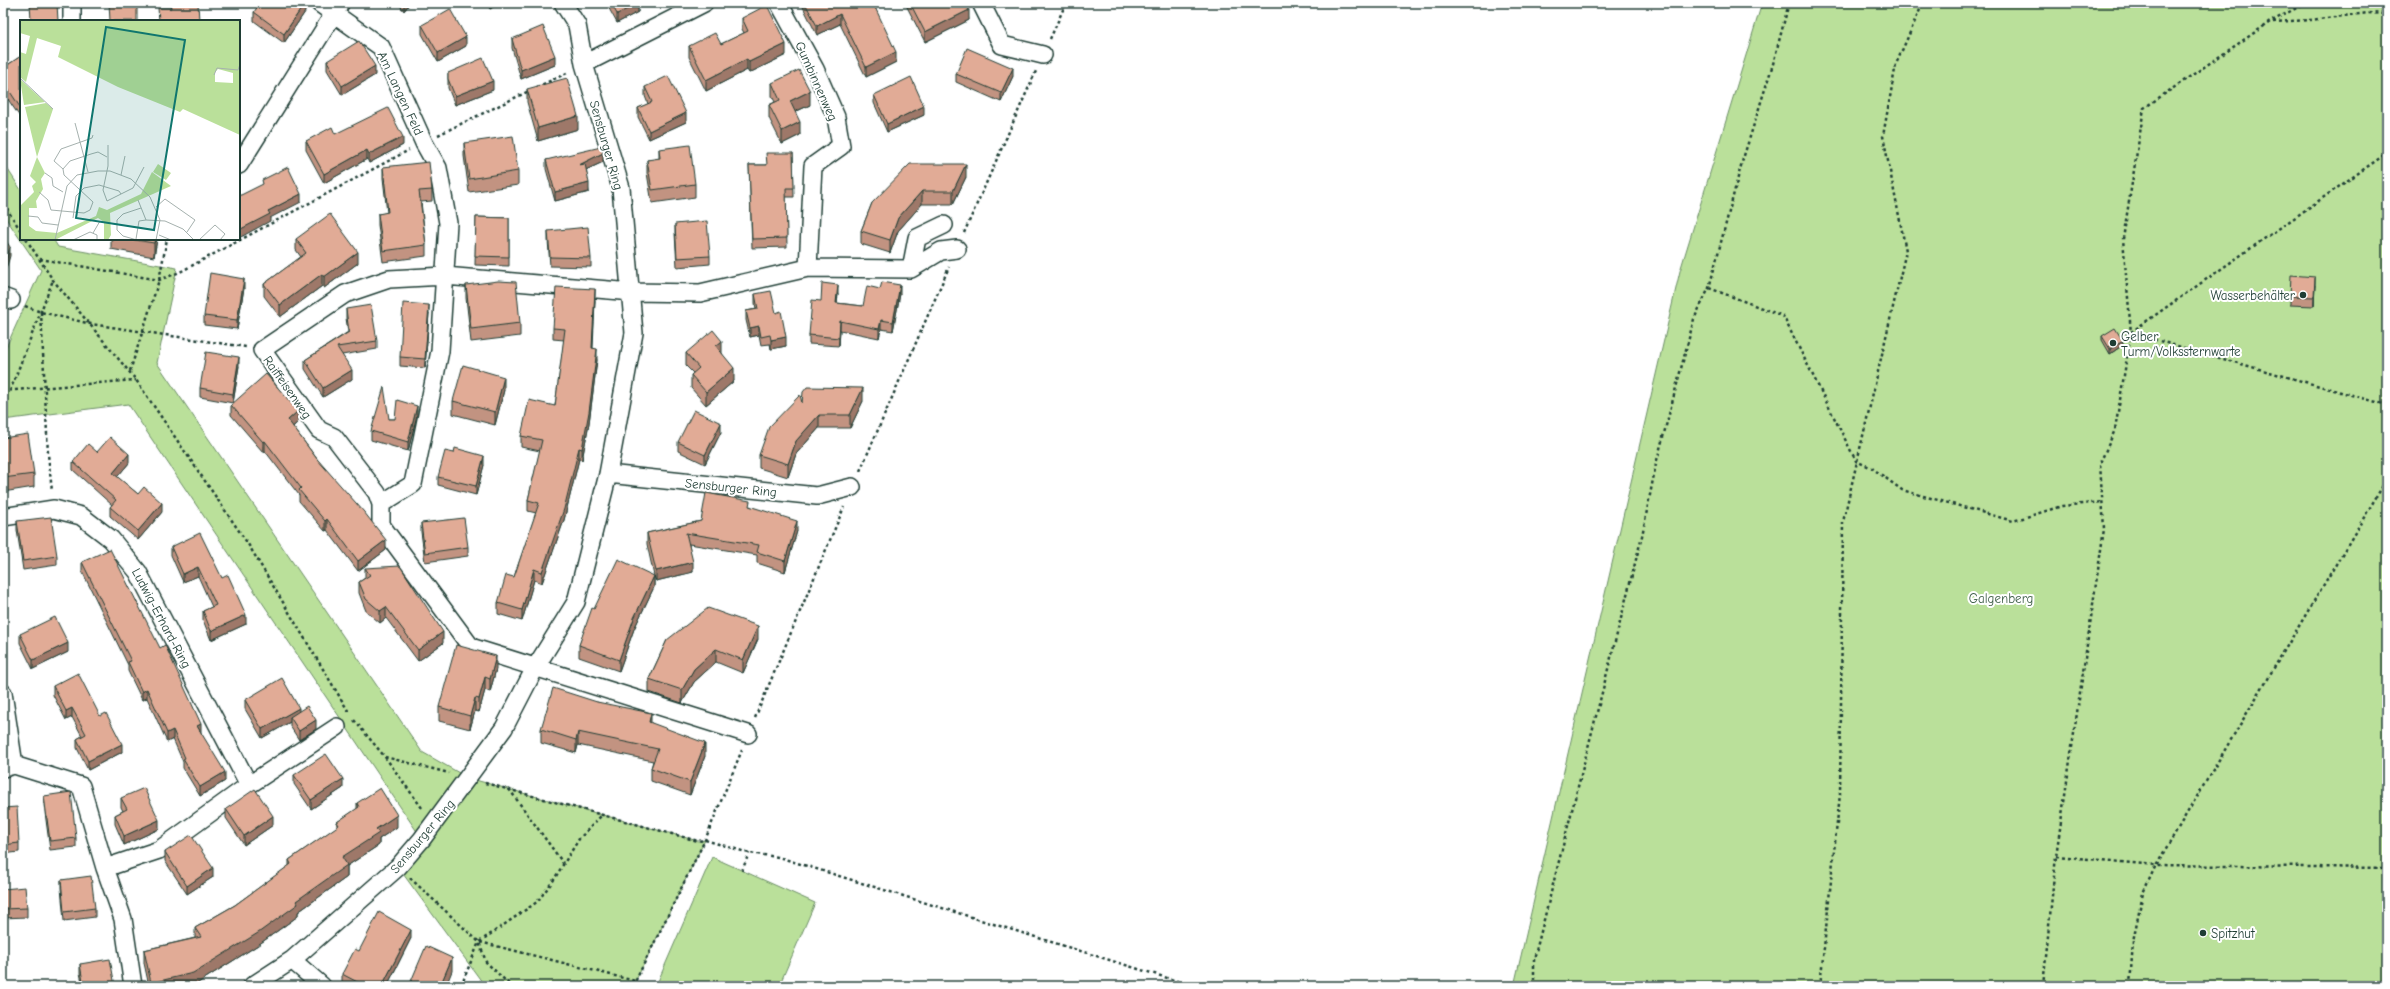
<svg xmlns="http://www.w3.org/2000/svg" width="2390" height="989" font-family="'Comic Neue',sans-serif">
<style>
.green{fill:#bae09a;stroke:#6c8e67}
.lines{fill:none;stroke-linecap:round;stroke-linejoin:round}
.street-casing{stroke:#1f3d34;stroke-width:20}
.path{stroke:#1f3d34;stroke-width:2.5;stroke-dasharray:3 3;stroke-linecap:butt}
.street{stroke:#fff;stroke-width:17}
.wall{fill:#c29381;stroke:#1f3d34}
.shaded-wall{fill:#9e7869;stroke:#1f3d34}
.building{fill:#e1ab96;stroke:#1f3d34}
.poi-dot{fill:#1f3d34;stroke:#fff;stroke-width:1.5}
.labels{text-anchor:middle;stroke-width:4;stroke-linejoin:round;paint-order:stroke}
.street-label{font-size:13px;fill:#1f3d34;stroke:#fff}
.poi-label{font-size:13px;fill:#1f3d34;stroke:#fff;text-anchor:start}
.park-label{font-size:13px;fill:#3e5e48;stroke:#fff}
.inset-road{fill:none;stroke:#a5b1ae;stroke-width:1}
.view{fill:#0f766e;fill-opacity:0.15;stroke:#0f766e;stroke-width:2}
.inset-edge{fill:none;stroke:#1f3d34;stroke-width:2}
</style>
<rect width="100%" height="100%" fill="#fff"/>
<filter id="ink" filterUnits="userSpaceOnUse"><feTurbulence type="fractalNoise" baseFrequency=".025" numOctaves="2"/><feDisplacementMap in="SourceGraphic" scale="8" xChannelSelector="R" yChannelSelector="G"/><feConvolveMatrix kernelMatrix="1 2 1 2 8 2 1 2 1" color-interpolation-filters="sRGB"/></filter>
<g filter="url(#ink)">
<!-- green -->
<path class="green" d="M1762 3H2387V986H1514L1680 271Z
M3 162 21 190V239H53L58 247 177 268 157 363 422 752 468 778 698 841 705 840 633 986H485L398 867 422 839 128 404 3 420V354L41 270 3 214Z
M712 857 815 903 779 986H656Z"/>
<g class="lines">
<defs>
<path id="street" d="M72 3V21
M319 3 381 47 424 143 438 168 448 223 440 351 413 484 381 504
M779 3 815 69 836 117 841 146 813 166 808 268
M981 3 1002 45 1043 55
M584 64 704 3
M239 165 340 4
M911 269 917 238 944 225
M3 297 11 300
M608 474 817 496 852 487
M3 517 54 509 81 516 111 539 138 572 249 785
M3 693 14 765
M748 734 471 647 381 525V504L377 493 334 437 319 430 262 350 345 294 389 279 445 276 632 292 700 293 808 268 911 269 941 251 957 249
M3 768 14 765 81 786 105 868
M292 960 322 986
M133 986 123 919 105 868 159 850 249 785 337 727
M252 986 292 960 398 867 422 839 504 728 535 668 576 602 608 474 634 333 621 188 584 64 577 25 563 3"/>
</defs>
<!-- street casing -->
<use href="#street" class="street-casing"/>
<!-- path -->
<path class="path" d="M2273 22 2310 20 2368 13 2387 14
M1050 39 1066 3
M537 87 569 72
M438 135 529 91
M3 203 21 231
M964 233 1036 71
M26 239 53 280 136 380 248 544 350 714
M40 259 159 280 180 272 409 150
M1709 288 1783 316 1856 461 1872 468 1902 490 2013 521 2062 506 2102 502
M25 306 41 312 91 324 246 347
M41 312 48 454 52 491
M2131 333 2387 405
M2121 339 2387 153
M130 371 159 280 167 239
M3 391 136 380
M10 391 53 280
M860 471 949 267
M755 718 844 507
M354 720 385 757 449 773
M385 757 422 808
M485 783 698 841 705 840 749 853 778 857 1193 986
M509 789 563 863
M2056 856 2156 865 2387 868
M742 871 749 853
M410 878 479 942 486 962 511 986
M480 942 635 981
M461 986 479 942 537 902 553 881 579 839 601 816
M633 986 705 840 742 750
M1534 986V959L1642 536 1656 464 1694 319 1709 288 1742 162 1773 64 1789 3
M1820 986 1840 794 1843 522 1906 251 1883 136 1896 64 1923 3
M2043 986 2056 856 2104 529 2100 463 2115 430 2131 333 2123 239 2144 108 2270 22 2306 3
M2130 986 2133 941 2143 893 2156 865 2387 479"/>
<!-- street -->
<use href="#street" class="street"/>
</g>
<!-- wall -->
<path class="wall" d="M398 3H410L404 11Z
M486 3H499L490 9Z
M606 3H644L638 6V12L617 23Z
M801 3H887L875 9 896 62 866 77 840 24 817 35Z
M905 3H966L969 20 925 42Z
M254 12H305L284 43 254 21Z
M742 18 786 55 749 73 747 70 706 91 689 57V46L721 44 744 33 742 29Z
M422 25 466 46 438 62 422 34Z
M512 39 555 65 521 79 512 48Z
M21 56 20 117 3 92V68Z
M327 61 375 75 342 95 327 70Z
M448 73 493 90 455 105 448 88Z
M956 74 1013 76 1001 102 956 82Z
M772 83 810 105 795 112 800 135 782 144 769 118V105L775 102 772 96Z
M645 87 686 122 649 139 638 117V108L648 104 645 96Z
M527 89 578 129 538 141 527 102Z
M874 95 924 115 887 132 874 103Z
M335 134 403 145 369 163 367 159 324 183 306 150V141Z
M464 143 518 171V185L469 192 464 156Z
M659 149 695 184V197L652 203 647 173V160L659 159Z
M793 153 794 197H786L787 247 752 248 749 165H767Z
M546 160 603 162 586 170 589 192 555 201 546 169Z
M383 167 432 190V201L421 202 426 245V256L383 262 378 225V214L387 213 383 178Z
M966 177 953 204H922L898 231 890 253 861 244V231L872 203Z
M476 217 509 218V266L475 265Z
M675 224 710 256V264L677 267 675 233Z
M548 231 591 258V267L550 266 548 240Z
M111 239H157L154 257 111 249Z
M296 239 358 263 324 288 322 286 280 317 264 296V284L301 257 296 250Z
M466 285 520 323V336L471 342 466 298Z
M2315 285 2314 306 2290 305V296Z
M244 288 237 329 204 325V316Z
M755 294 776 313 786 346 771 349 770 344 761 345 759 335 750 337 746 320V311L756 309 755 303Z
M838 294 837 303 863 306 900 294 893 331 881 329 879 338 840 330 839 346 809 344V335L821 301Z
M595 300 593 348 597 360 589 423 582 460 579 459 564 520 542 583 534 580 522 621 498 614V603L514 577 536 513 528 511V500L540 451 521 447V436L555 406 564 340 553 339V328Z
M346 309 377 341V349L342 355 352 379 323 397 305 369V360L348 332 346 318Z
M429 313 425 368 400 366V357Z
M2102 336 2123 345 2110 354 2102 340Z
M686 353H722L734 381 706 405 691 388V375L693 373 686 366Z
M239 366 233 403 200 397V388Z
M504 390 495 425 453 414V401Z
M863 401 850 428H819L796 454 788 477 759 468V455L802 403Z
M231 405 298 422 293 427 386 550 358 571 327 530 325 531 299 501V495L265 451 263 452 231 415Z
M417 415 408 451 371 440V431L389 419H395Z
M721 432 705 464 678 451V442Z
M3 438 34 474V487L3 492Z
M97 452 129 463 117 477 138 494 162 512 138 540 110 516V507L112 505 73 470V462Z
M484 465 476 495 438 485V477Z
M750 506 797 531 785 572 757 563V555L689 544 693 572 656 581 654 576V587L634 629 619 671 579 657V645L594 609 654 576 647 544V533L701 521Z
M17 521 57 556V565L23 570 17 530Z
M421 523 468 547V556L425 562 421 532Z
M171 547 222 578 246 624 211 640 203 620V611L212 607 198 576 183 582 171 555Z
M82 562 201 733 225 781 200 796 183 768V762L173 739 167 742 147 698 142 700 128 671V665L82 571Z
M365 568 443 643 418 661 386 618 380 623 366 611 359 593V582L365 578Z
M20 634 68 652 33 669 20 643Z
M758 639 743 673 716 662 694 682 682 703 649 692V679L667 640Z
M496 669 490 692 485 690 479 712 475 711 470 729 439 721V707Z
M53 686 100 716 122 752 88 770 77 748V739L82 736 72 717 66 720 53 695Z
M245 700 299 711 316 729 299 740 290 726V722L262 738 245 709Z
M597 702 651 723 705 756 690 795 651 781V768L653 761 578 745 576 753 541 743V729Z
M294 775 343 788 311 809 294 784Z
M44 796 76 838V847L50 850 44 805Z
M121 798 159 829 124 845 115 824V815L123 811 121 807Z
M357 803 397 827 379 839V845L347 866V877L298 912V916L258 945 193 986H149L144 963V950L195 938V928L235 905 289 866V860L337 827V822L357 809Z
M3 808 19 843V852L3 854Z
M226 809 273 825 244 845 226 818Z
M165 852 213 877 187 894 165 861Z
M61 880 95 908V917L64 921 61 888Z
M3 889 27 908V917L3 918Z
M411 938 387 986H348L342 983V974L359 951Z
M80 964 115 986 82 982 80 973Z"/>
<!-- shaded-wall -->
<path class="shaded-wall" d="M305 3V12L284 43V34Z
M404 3H410L404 11Z
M490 3H499L490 9Z
M636 3H644L638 6V12L617 23V14Z
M871 3H887L871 10Z
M969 10V20L925 42V32Z
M840 14V24L817 35V26Z
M466 37V46L438 62V53Z
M786 44V55L749 73V62Z
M896 52V62L866 77V67Z
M555 56V65L521 79V70Z
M747 59V70L706 91V80Z
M375 66V75L342 95V86Z
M1013 68V76L1001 102V93Z
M493 81V90L455 105V96Z
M810 91V105L790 114V101Z
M21 106V117H20V107Z
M924 106V115L887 132V124Z
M686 113V122L649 139V131Z
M578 116V129L538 141V128Z
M800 122V135L782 144V131Z
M403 137V145L369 163V154Z
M367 150V159L324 183V174Z
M603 153V162L579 173V165Z
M966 164V177L953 204V191Z
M589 183V192L555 201V192Z
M922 191V204L898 231 890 253V240L898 218Z
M301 194V202L270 218V221L239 238V230L268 211Z
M155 239H157L154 257V243Z
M10 247V256L3 278V270Z
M358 252V263L324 288V277Z
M322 274V286L280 317V305Z
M2315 277V285L2314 306V297Z
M244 279V288L237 329V320Z
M838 285V294L836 312V303Z
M900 285V294L893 331V322Z
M595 289V300L592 359V348Z
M429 305V313L425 368V359Z
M881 320V329L879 338V329Z
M840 321V330L839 346V338Z
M759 326V335L750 337V328Z
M786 337V346L771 349V340Z
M722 341V354L716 346Z
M2123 341V345L2110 354V349Z
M597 349V360L589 423 582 460V449Z
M239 357V366L233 403V394Z
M734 368V381L706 405V392Z
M352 370V379L323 397V388Z
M504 377V390L495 425V412Z
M863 388V401L850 428V415Z
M417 406V415L408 451V442Z
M298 411V422L288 431V420Z
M819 415V428L796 454 788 477V464L796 441Z
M721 423V432L705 464V455Z
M265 441V451L263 452V442Z
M579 448V459L564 520 542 583V572Z
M129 454V463L113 482V473Z
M484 456V465L476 495V486Z
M162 503V512L138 540V531Z
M327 519V530L325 531V521Z
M797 521V531L785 572V561Z
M386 540V550L358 571V561Z
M693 562V572L656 581V571Z
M198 567V576L183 582V574Z
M534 569V580L522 621V610Z
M654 576V587L634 629 619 671V660L634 618Z
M386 607V618L380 623V611Z
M246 615V624L211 640V631Z
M758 626V639L743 673V660Z
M443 632V643L418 661V650Z
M68 643V652L33 669V660Z
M716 649V662L694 682 682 703V690L694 669Z
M496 656V669L490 692V679Z
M485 677V690L479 712V699Z
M147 689V698L142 700V692Z
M475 698V711L470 729V716Z
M72 708V717L66 720V711Z
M299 708V716L290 717V722L262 738V729Z
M651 713V726L649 722Z
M316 720V729L299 740V731Z
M201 724V733L197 726Z
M173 730V739L167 742V733Z
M578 732V745L576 753V740Z
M705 743V756L690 795V782Z
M122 744V752L88 770V761Z
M225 772V781L200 796V787Z
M343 779V788L311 809V800Z
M397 815V827L379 839V845L347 866V877L298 912V916L258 945 193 986H151V983L296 901 342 857 376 829Z
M273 816V825L244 845V836Z
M159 820V829L124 845V836Z
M213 868V877L187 894V886Z
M411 930V938L387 986H382Z
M452 958V971L446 986H440Z"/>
<!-- building -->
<path class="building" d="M30 3H57L58 21H31Z
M109 3H137V21H110Z
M170 3H198L199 21H159L158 8H171Z
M260 3H305L284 34 254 12Z
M611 3H638V4L617 14Z
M805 3H873L896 52 866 67 840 14 817 26Z
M910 3H966L969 10 925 32Z
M767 5 786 44 749 62 747 59 706 80 689 46 715 33 721 44 748 31 742 18Z
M450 9 466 37 438 53 422 25Z
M543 26 555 56 521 70 512 39Z
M359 41 375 66 342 86 327 61Z
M967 48 1013 68 1001 93 956 74Z
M21 56V106L20 107 3 81V68Z
M483 58 493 81 455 96 448 79V73Z
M799 70 810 91 790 101 800 122 782 131 769 105 780 100 772 83Z
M668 76 686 113 649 131 638 108 652 102 645 87Z
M911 77 924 106 887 124 874 95Z
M567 78 578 116 538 128 527 89Z
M388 108 403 137 369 154 367 150 324 174 306 141 332 127 335 134Z
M513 136 518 171 469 179 464 143Z
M690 145 695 184 652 190 647 160 660 158 659 149Z
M601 147 603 153 579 165 585 164 589 183 555 192 546 160Z
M766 153H793L794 188H786L787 238 752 239 749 165H767Z
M429 162 432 190 419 191 426 245 383 251 378 214 388 212 383 167Z
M910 164H966L953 191H922L898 218 890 240 861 231 872 203Z
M288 167 301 194 268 211 270 214 239 230V195H241L263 184 262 180Z
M330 214 358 252 324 277 322 274 280 305 264 284 306 253 296 239Z
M476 217 509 218V257L475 256Z
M707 221 710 256 677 258 675 224Z
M588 227 591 258 550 257 548 231Z
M3 236 10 247 3 270Z
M129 239H155L154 243Z
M210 273 244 279 237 320 204 316Z
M2291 275 2315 277 2314 297 2290 296Z
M498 281 516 282 520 323 471 329 466 285Z
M882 282 900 285 893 322 881 320 879 329 840 321 839 338 809 335 812 300 821 301 822 283 838 285 836 303 863 306 867 286 880 289Z
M556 287 595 289 592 348 597 349 589 412 582 449 579 448 564 509 542 572 534 569 522 610 498 603 506 575 514 577 539 503 528 500 542 440 521 436 529 400 555 406 565 329 553 328Z
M771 291 776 313 781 311 786 337 771 340 770 335 761 337 759 326 750 328 746 311 758 309 755 294Z
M403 303 429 305 425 359 400 357Z
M371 305 377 341 337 347 352 370 323 388 305 360 349 332 346 309Z
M2115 328 2123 341 2110 349 2102 336Z
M713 330 722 341 716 346 734 368 706 392 691 375 699 368 686 353Z
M206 352 239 357 233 394 200 388Z
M463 365 504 377 495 412 453 401Z
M266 374 298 411 288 420 317 459 364 512 386 540 358 561 327 519 325 521 299 490 301 488 265 441 263 442 231 405Z
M384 387 389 419H395L397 400 417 406 408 442 371 431Z
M807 387 863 388 850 415H819L796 441 788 464 759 455 769 427 800 395 802 403 803 392Z
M694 410 721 423 705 455 678 442Z
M28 434 34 474 3 478V438Z
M110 437 129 454 113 473 138 494 144 487 162 503 138 531 110 507 116 500 73 462 88 444 97 452Z
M455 448 484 456 476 486 438 477 445 451 454 453Z
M706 493 750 501 749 506 797 521 785 561 757 552 759 545 686 533 693 562 656 571 647 533 701 521Z
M51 517 57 556 23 561 17 521Z
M464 518 468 547 425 553 421 523Z
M200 533 222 578 228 575 246 615 211 631 203 611 216 605 198 567 183 574 171 547Z
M110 549 160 648 165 645 201 724 197 726 225 772 200 787 183 759 185 758 173 730 167 733 147 689 142 692 128 662 131 661 82 562Z
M618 559 654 576 634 618 619 660 579 645 592 608 594 609Z
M400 566 443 632 418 650 386 607 380 611 366 599 359 582 370 575 365 568Z
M708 608 758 626 743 660 716 649 694 669 682 690 649 679 667 640Z
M55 617 68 643 33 660 20 634Z
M456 645 496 656 490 679 485 677 479 699 475 698 470 716 439 707Z
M78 673 100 716 106 713 122 744 88 761 77 739 86 734 72 708 66 711 53 686Z
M282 678 299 708 262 729 245 700Z
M553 688 597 702 651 713 649 722 705 743 690 782 651 768 658 749 578 732 576 740 541 729Z
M307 706 316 720 299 731 290 717Z
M326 754 343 779 311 800 294 775Z
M144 788 159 820 124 836 115 815 127 809 121 798Z
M380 788 397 815 376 829 379 833 342 857 347 865 296 901 298 904 258 933 193 973 151 983 144 950 201 937 195 928 235 905 291 864 289 860 339 825 337 822 359 807 357 803Z
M255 789 273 816 244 836 226 809Z
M71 792 76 838 50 841 44 796Z
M17 807 19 843 3 845V808Z
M191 835 213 868 187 886 165 852Z
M91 876 95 908 64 912 61 880Z
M25 887 27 908 3 909V889Z
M379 912 411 930 382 986H365L342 974 355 949 359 951Z
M426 946 452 958 440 986H409Z
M110 959 115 986H48L83 982 80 964Z"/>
</g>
<!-- markers -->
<g class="poi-dot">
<circle cx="2303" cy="295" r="4"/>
<circle cx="2113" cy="343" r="4"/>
<circle cx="2203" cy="933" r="4"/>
</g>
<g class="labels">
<!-- street labels -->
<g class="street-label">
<text transform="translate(817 81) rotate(66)" y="5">Gumbinnenweg</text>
<text transform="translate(401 93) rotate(65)" y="5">Am Langen Feld</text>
<text transform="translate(607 145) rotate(74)" y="5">Sensburger Ring</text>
<text transform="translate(288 387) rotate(55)" y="5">Raiffeisenweg</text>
<text transform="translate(731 487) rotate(6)" y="5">Sensburger Ring</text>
<text transform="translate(162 618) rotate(62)" y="5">Ludwig-Erhard-Ring</text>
<text transform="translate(422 836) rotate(-50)" y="5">Sensburger Ring</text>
</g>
<!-- poi labels -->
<g class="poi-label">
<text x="2295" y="300" text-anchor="end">Wasserbehälter</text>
<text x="2121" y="341">Gelber<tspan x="2121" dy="15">Turm/Volkssternwarte</tspan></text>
<text x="2211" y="938">Spitzhut</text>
</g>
<!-- park labels -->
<g class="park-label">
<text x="2001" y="603">Galgenberg</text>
</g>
</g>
<!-- overview -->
<g transform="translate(20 20)">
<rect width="220" height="220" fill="#fff"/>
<path d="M0 0H220V115L163 89 160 92 98 67 38 37 41 26 17 18 6 62 0 57V32L6 34 10 16 0 13ZM198 49 213 53V63L195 62V52ZM0 59 25 82 4 85ZM26 83 33 89 17 137 25 153 21 159 23 169 16 181 17 188H9V206L16 211 37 213 76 196 79 187 87 190 121 174 132 152 151 166 90 193 91 215 88 220H84V202L78 198 35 220H0V186L14 172 12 166 16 162 10 156 17 137 5 87ZM138 144 151 153 146 160 133 152Z" fill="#bae09a" fill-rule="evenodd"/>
<path class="inset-road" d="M194 55 197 48 218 50 220 44M0 58 33 89M55 103 68 152M88 125V146L83 170 87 181 113 168 124 147M43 149 34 141 41 129 72 118 73 115M25 153 32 158 33 166 43 172M101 155 105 136M19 172 28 180 31 190 64 193 70 190 73 182 44 155 43 149 50 141 71 134 78 132 87 137M118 180 126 200 145 201 163 209 174 220M136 187 145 179 175 200 167 212M8 196 18 197 22 203 38 205M53 198 56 176 64 168 79 165 99 171 101 174M73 213 80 201M139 215 151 220M116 219 119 201 126 200M35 220 47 166 57 155 78 151H90L111 159 130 177 140 200 136 220M53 220 70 212 77 215V220M117 220 103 216 97 210V200L103 194 121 188M179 220 195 205 205 214 200 220"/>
<path class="view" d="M86 7 165 20 134 210 56 198Z"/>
<rect width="220" height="220" class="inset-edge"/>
</g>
<!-- margin -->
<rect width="2390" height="989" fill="none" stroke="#fff" stroke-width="16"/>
<rect x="8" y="8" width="2374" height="973" fill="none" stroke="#1f3d34" stroke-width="1.5" filter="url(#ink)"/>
</svg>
